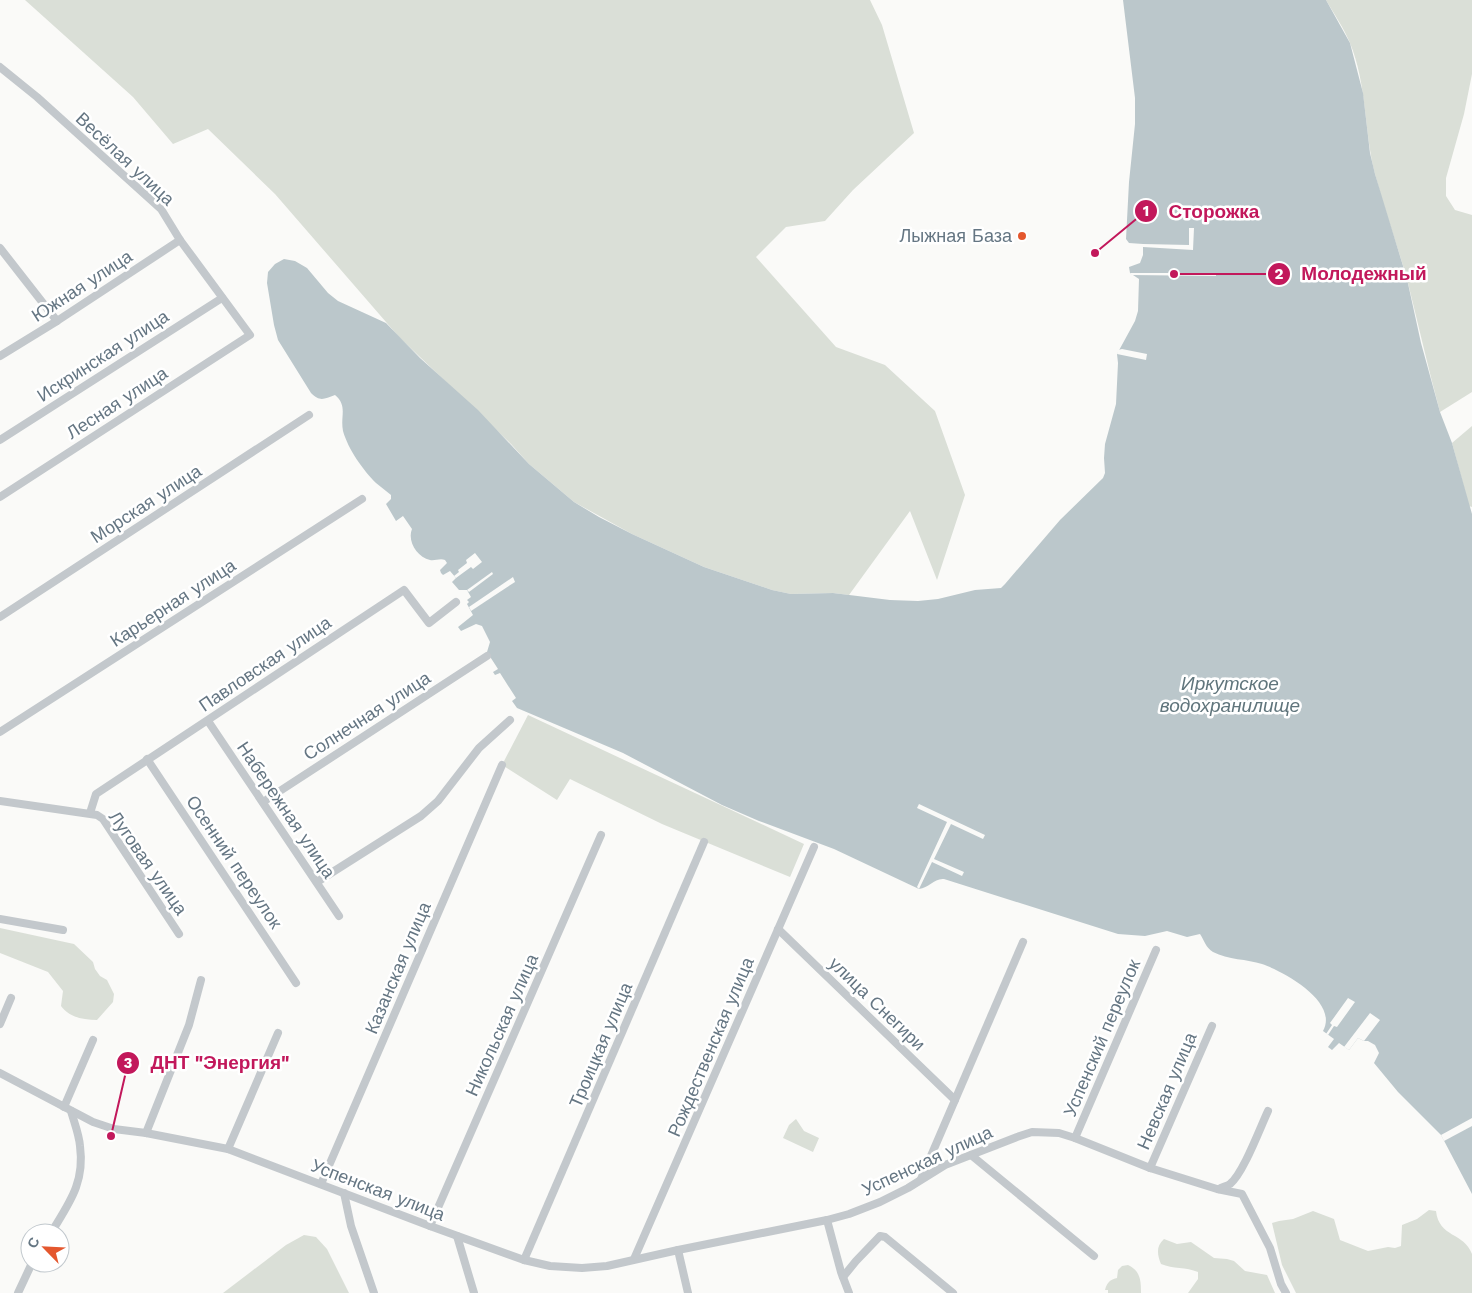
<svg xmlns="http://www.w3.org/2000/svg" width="1472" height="1293" font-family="'Work Sans',sans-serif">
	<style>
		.green { fill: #dadfd7 }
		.water { fill: #bbc7cb }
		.pier { fill: #fafaf8 }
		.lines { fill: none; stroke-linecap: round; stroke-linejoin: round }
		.street { stroke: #c3c8cc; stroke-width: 8 }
		.poi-dot { fill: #e4572e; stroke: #fff; stroke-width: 2 }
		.labels { text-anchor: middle; stroke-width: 5; stroke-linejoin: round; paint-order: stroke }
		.street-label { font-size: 18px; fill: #657683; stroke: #fff }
		.poi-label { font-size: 18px; fill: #657683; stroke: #fff; text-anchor: end }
		.water-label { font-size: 19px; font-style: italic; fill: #60757c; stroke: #fff }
		.leader { fill: none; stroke: #c2185b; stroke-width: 2 }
		.callout-dot { fill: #c2185b; stroke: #fff; stroke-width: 2 }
		.mark-label { font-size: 15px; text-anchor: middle; font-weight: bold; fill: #fff }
		.callout-label { font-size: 19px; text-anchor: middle; font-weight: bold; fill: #c2185b; stroke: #fff; stroke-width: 5; stroke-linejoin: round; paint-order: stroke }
	</style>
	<rect width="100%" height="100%" fill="#fafaf8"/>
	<!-- green -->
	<g class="green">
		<path d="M 25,0 L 870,0 L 882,25 L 914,133 L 853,190 L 825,221 L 786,227 L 756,257 L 836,347 L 885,365 L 935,411 L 965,495 L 937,580 L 910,511 L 849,595 L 833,593 L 791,594 L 772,590 L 704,567 L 632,534 L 574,502 L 529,464 L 511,444 L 399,337 L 275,194 L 208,129 L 173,144 L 133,97 Z"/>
		<path d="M 1326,0 L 1472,0 L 1472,74 L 1464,114 L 1446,178 L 1446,196 L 1455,210 L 1472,215 L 1472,392 L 1440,412 C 1428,368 1418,323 1407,279 C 1397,244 1384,209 1375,174 C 1364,131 1367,84 1350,43 C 1344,28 1334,14 1326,0 Z"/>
		<path d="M 1472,426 L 1472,507 L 1469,506 L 1452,443 Z"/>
		<path d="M 528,715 L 804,844 L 790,877 L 662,824 L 570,779 L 557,800 L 502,765 Z"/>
		<path d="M 0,928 L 74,944 L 93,962 L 95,969 L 100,976 L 107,980 L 114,994 L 113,1002 L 97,1020 C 83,1020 69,1017 61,1006 L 63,991 L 48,972 L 0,953 Z"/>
		<path d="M 796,1119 L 804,1131 L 819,1138 L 813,1152 L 783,1138 L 789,1125 Z"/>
		<path d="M 1429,1210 L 1436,1211 C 1439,1238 1464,1232 1472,1254 C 1472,1262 1472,1283 1472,1293 L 1296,1293 L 1282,1265 L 1272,1223 L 1279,1221 L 1293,1219 L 1313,1211 L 1334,1219 L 1340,1240 L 1368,1251 L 1388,1247 L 1395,1248 L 1401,1246 L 1402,1225 L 1417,1219 Z"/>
		<path d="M 304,1235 L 316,1237 L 327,1249 L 349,1293 L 223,1293 L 286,1245 Z"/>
		<path d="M 1164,1239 L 1177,1244 L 1191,1242 L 1214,1258 L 1227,1259 L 1234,1261 L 1245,1271 L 1267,1275 L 1275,1293 L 1188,1293 L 1198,1279 L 1198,1272 C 1186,1267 1173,1269 1161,1264 C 1157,1254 1156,1246 1164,1239 Z"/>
		<path d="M 1128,1265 C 1140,1271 1141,1279 1141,1293 L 1108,1293 L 1108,1290 L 1105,1290 C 1107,1283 1109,1280 1117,1278 L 1118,1270 L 1122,1266 Z"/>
	</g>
	<!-- water -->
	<path class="water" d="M 1123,0 L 1326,0 L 1350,43 L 1363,93 L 1370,153 L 1375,174 L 1407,279 L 1421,343 L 1440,412 L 1452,443 L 1472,514 L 1472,1194 L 1441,1135 L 1398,1092 L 1374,1063 L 1379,1053 L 1375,1045 L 1368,1041 L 1364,1041 L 1358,1038 L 1349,1050 L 1339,1043 L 1332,1050 L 1328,1047 L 1334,1039 L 1323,1031 C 1339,1002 1285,972 1262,964 C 1247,959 1228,960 1213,952 C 1206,948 1204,940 1200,934 L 1187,937 L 1167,931 L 1145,936 L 1118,934 L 944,879 C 934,878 929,888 919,889 L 834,849 L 759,821 L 722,805 L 623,753 L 517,708 L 512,701 L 516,698 L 500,673 L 495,675 L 493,672 L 498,669 L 487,652 L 490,642 L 482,626 L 476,624 L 461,631 L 458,627 L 473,615 L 467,604 L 469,602 L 467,600 L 471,597 L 467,590 L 459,590 L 452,582 L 456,578 L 450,571 L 443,575 L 441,573 L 440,570 L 447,563 L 445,560 C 440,558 435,561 430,560 C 417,557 407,541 412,529 L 403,516 L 396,521 L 386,504 L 391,499 L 391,495 C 386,491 381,487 376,483 C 363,470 348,449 343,431 C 340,416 348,406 335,395 C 324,399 320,402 311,393 L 278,340 L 274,325 L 267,283 L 268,272 L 275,264 L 284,259 L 295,261 L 307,268 L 328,293 L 338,301 L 386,323 L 420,358 L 478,410 L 529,464 L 574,502 L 599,517 L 632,534 L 704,567 L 772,590 L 791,594 L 833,593 L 890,600 L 918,601 L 938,599 L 975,590 L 1001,588 L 1005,584 L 1060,520 L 1103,478 L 1105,473 L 1104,458 L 1105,444 L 1116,404 L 1118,363 L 1117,354 L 1135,321 L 1138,311 L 1139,279 L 1130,273 L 1129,267 L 1140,263 L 1143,255 L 1143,244 L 1129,243 L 1126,239 L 1129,182 L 1135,124 L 1135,98 Z"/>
	<!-- pier -->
	<g class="pier">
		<path d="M 1189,228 L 1194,228 L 1193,250 L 1143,247 L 1143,244 L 1189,245 Z"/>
		<path d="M 1130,273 L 1216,273 L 1216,276 L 1132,275 Z"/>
		<path d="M 1122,349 L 1147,354 L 1146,360 L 1117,354 L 1118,350 Z"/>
		<path d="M 475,553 L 482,562 L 473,569 L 471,567 L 456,578 L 454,576 L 459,572 L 458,570 L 467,563 L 466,560 Z"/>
		<path d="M 492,572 L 493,574 L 469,592 L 467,590 Z"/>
		<path d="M 513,577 L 515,582 L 471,611 L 469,607 Z"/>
		<path d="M 919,804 L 985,835 L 983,839 L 951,824 L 934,859 L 964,872 L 962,876 L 932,862 L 919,889 L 917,887 L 947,822 L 917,808 Z"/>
		<path d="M 1348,998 L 1355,1002 L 1337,1027 L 1334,1026 L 1328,1035 L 1326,1034 L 1332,1025 L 1330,1023 Z"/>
		<path d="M 1370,1013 L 1380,1020 L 1364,1041 L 1358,1038 L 1349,1050 L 1344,1047 Z"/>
		<path d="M 1472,1118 L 1472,1126 L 1444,1141 L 1441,1135 Z"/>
	</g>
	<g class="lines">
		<!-- street -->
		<g class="street">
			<path d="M 0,67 L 37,97 L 161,209 L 180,240 L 250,335 L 0,497"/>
			<path d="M 0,248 L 57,321"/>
			<path d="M 0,356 L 57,321 L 180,240"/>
			<path d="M 0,440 L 222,298"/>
			<path d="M 0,617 L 309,415"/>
			<path d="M 208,721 L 339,916"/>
			<path d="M 0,732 L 362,499"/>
			<path d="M 147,759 L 296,983"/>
			<path d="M 0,801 L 97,815 L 103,819 L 179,934"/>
			<path d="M 263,802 L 487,656"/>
			<path d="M 90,813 L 96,794 L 404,590 L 429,623 L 456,602"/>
			<path d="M 317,882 L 421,816 L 438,801 L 479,748 L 510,720"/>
			<path d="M 0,919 L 63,930"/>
			<path d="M 778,929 L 955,1100 L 921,1179"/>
			<path d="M 0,1024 L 11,998"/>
			<path d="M 0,1073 L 93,1122 L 114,1129 L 146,1133 L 228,1149 L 430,1226 L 524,1260 L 550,1266 L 582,1268 L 607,1266 L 678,1250 L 827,1220 L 849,1214 L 880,1202 L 908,1188 L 945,1165 L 1017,1137 L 1032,1132 L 1059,1133 L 1075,1138 L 1150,1168 L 1217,1189 L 1242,1194 L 1270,1248 L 1281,1284 L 1286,1293"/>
			<path d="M 955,1100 L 1023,942"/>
			<path d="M 64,1107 L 93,1040"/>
			<path d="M 146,1133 L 189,1025 L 201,980"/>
			<path d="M 1075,1138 L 1156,950"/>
			<path d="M 228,1149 L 278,1033"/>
			<path d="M 971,1155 L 1094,1256"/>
			<path d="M 1150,1168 L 1212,1026"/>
			<path d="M 321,1184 L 502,765"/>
			<path d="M 1219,1189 C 1222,1187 1227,1186 1230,1184 C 1243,1174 1260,1128 1268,1111"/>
			<path d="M 344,1193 L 351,1226 L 374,1293"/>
			<path d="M 827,1220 L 841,1272 L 849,1293"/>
			<path d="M 430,1226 L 601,835"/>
			<path d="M 51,1233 C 69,1203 85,1183 80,1146 C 79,1134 74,1122 71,1111"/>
			<path d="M 457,1236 L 474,1293"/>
			<path d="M 678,1250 L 688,1293"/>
			<path d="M 634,1259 L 814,847"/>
			<path d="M 524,1260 L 704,842"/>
			<path d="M 843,1277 L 856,1261 L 880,1236 L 885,1237 L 953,1293"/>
			<path d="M 18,1293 L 32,1263"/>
		</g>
	</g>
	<!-- markers -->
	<circle class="poi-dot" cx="1022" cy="236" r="5"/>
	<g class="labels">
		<!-- street labels -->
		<g class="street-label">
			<text transform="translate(125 159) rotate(43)" y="6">Весёлая улица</text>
			<text transform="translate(82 286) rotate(-33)" y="6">Южная улица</text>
			<text transform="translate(103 356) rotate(-33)" y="6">Искринская улица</text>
			<text transform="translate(117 403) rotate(-33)" y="6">Лесная улица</text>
			<text transform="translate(146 504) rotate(-33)" y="6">Морская улица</text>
			<text transform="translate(173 603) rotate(-33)" y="6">Карьерная улица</text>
			<text transform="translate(265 664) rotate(-34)" y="6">Павловская улица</text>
			<text transform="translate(367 716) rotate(-33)" y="6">Солнечная улица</text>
			<text transform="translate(286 810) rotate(56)" y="6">Набережная улица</text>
			<text transform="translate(234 862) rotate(56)" y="6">Осенний переулок</text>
			<text transform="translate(148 863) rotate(55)" y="6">Луговая улица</text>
			<text transform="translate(398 968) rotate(-67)" y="6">Казанская улица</text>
			<text transform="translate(877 1004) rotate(44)" y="6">улица Снегири</text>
			<text transform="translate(502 1025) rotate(-66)" y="6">Никольская улица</text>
			<text transform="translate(1102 1038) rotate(-67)" y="6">Успенский переулок</text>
			<text transform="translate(601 1045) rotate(-67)" y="6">Троицкая улица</text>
			<text transform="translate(711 1047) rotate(-67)" y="6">Рождественская улица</text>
			<text transform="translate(1167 1091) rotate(-67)" y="6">Невская улица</text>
			<text transform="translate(927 1161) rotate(-25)" y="6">Успенская улица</text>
			<text transform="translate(378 1190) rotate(21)" y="6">Успенская улица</text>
		</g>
		<!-- poi labels -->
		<g class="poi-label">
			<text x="1012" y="242">Лыжная База</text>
		</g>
		<!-- water labels -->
		<g class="water-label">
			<text x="1230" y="690">Иркутское<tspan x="1230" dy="22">водохранилище</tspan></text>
		</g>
	</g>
	<!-- callouts -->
	<path class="leader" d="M1095 253L1146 211M1174 274L1279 274M111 1136L128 1063"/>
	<g class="callout-dot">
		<circle cx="1095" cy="253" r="5"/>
		<circle cx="1174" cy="274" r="5"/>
		<circle cx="111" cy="1136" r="5"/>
		<circle cx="1146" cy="211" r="12"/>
		<circle cx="1279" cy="274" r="12"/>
		<circle cx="128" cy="1063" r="12"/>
	</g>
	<g class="mark-label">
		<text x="1146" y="216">1</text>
		<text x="1279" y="279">2</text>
		<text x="128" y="1068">3</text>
	</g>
	<g class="callout-label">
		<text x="1214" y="218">Сторожка</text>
		<text x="1364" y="280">Молодежный</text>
		<text x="220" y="1069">ДНТ "Энергия"</text>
	</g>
	<!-- north arrow -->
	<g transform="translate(45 1248) rotate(294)"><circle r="24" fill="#ffffff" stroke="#c1c8cd"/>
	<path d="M0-4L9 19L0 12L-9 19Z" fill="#e4572e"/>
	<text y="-8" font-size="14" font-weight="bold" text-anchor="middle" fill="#657683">С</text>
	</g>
</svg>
